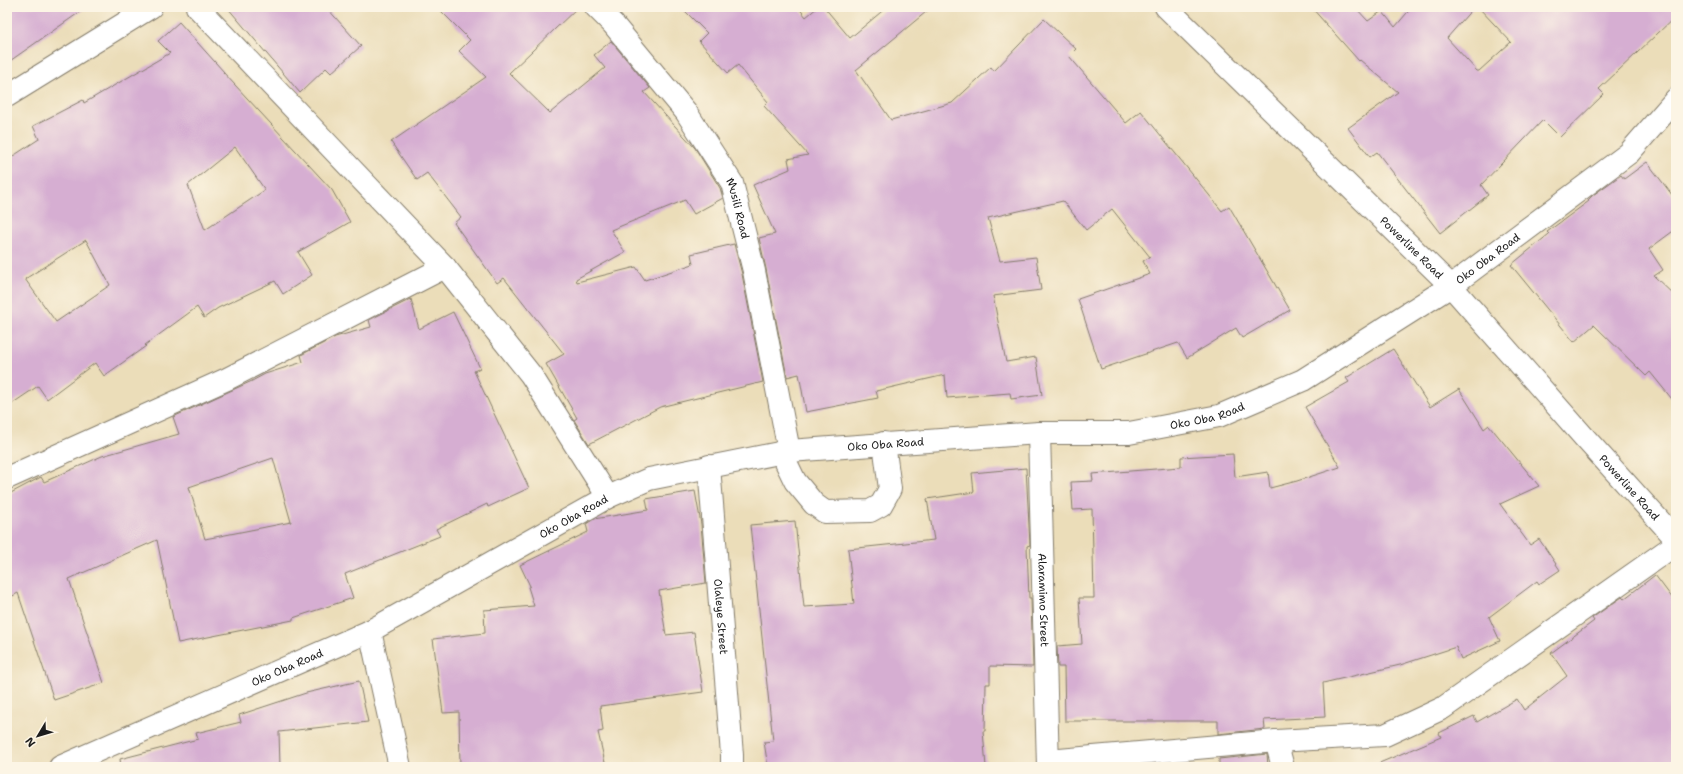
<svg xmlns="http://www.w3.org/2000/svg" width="1683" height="774" font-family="'Shantell Sans',sans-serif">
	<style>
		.building { fill: #d6aed2; fill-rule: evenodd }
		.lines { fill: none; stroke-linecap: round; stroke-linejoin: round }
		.minor-casing { stroke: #847c6a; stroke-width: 24 }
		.minor { stroke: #fff; stroke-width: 22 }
		.labels { text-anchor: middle; stroke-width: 4; stroke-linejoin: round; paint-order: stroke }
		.street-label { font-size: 11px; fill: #1c1c1c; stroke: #fcf5e5 }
	</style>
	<rect width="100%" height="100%" fill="#fcf5e5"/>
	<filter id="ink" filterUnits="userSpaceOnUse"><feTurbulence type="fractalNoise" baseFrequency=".025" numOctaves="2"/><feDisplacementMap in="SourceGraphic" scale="8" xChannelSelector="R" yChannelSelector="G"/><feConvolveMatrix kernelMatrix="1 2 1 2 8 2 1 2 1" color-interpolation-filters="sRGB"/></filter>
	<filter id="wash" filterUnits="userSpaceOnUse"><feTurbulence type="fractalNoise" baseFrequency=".012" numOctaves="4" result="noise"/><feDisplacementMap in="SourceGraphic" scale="16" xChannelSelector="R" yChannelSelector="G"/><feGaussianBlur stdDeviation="0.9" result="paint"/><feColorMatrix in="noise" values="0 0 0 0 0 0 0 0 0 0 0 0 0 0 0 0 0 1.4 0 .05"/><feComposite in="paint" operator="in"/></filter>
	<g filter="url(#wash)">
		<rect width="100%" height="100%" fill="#ebddb9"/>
		<g id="blocks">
			<!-- building -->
			<g class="building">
				<path d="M 7,7 L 87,7 L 7,63 Z"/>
				<path d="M 227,7 L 326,7 L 361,46 L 331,73 L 326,68 L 300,93 Z"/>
				<path d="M 437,7 L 578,7 L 509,73 L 550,113 L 605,68 L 594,55 L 611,41 L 650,88 L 644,92 L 695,148 L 720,188 L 723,198 L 694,214 L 685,200 L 611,230 L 625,252 L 576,279 L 577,282 L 636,267 L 645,280 L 693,264 L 691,254 L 734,244 L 742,274 L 763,382 L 660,407 L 589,444 L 574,420 L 577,418 L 546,364 L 564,354 L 504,278 L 497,283 L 454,223 L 461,217 L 427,173 L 417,180 L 391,142 L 486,77 L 459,51 L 470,40 Z"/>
				<path d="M 681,7 L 798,7 L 806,17 L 818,7 L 824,7 L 850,38 L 887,7 L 932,7 L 856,70 L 891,120 L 952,103 L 991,67 L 994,71 L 1044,19 L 1076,49 L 1069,56 L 1126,123 L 1141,111 L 1222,211 L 1229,206 L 1290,310 L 1242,338 L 1236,328 L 1187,358 L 1178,343 L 1101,369 L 1078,299 L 1150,274 L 1143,261 L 1150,257 L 1112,209 L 1086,230 L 1063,201 L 988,218 L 1000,261 L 1036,257 L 1041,290 L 993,296 L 1006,362 L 1036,357 L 1042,395 L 1011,399 L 1010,393 L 947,398 L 945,375 L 876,391 L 878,398 L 806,412 L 799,374 L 787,377 L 766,269 L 759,238 L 775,234 L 753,185 L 790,169 L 788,159 L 808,155 L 764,106 L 768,102 L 738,65 L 728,73 L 699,41 L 707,33 Z"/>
				<path d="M 1311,7 L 1355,7 L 1368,21 L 1382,11 L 1395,27 L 1412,7 L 1474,7 L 1447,38 L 1477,71 L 1479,71 L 1511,42 L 1478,7 L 1676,7 L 1676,16 L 1599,89 L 1604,94 L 1560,137 L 1543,120 L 1481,185 L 1488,195 L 1440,233 L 1377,152 L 1370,157 L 1348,128 L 1398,92 L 1360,60 L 1359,61 Z"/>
				<path d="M 179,22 L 224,72 L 223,72 L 332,190 L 350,222 L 298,252 L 312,275 L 283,294 L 275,281 L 218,308 L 204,318 L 197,307 L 145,345 L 146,346 L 104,376 L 95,363 L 47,399 L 38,386 L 7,407 L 7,160 L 39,139 L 33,126 L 83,100 L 84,103 L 170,53 L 158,41 ZM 235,147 L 265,190 L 205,230 L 188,185 ZM 86,240 L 110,285 L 56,322 L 25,279 Z"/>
				<path d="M 1647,162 L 1676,200 L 1676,229 L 1649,249 L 1663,270 L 1654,276 L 1676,297 L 1676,404 L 1650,372 L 1646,376 L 1594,325 L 1574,342 L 1511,265 L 1549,234 L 1547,232 L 1589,201 L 1588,200 L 1593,195 L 1621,175 L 1624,179 Z"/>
				<path d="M 411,299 L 419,329 L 453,312 L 480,368 L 474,371 L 529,488 L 488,507 L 487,504 L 436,529 L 440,536 L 345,574 L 353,598 L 293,618 L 293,620 L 178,643 L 157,540 L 69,579 L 104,683 L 54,700 L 18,593 L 7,599 L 7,495 L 41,477 L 44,482 L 102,456 L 179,434 L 173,417 L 252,381 L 265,374 L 303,362 L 301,355 L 335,337 L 371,327 L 369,320 ZM 273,458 L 291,522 L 205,539 L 189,487 Z"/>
				<path d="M 1393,349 L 1430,407 L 1459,389 L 1484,429 L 1489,425 L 1539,486 L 1500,504 L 1530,545 L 1539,539 L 1560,570 L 1539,584 L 1537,581 L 1489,617 L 1500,641 L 1461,659 L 1456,647 L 1400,665 L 1323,683 L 1325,717 L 1264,720 L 1265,729 L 1218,734 L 1218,721 L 1065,721 L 1064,667 L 1058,667 L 1057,646 L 1082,644 L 1079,598 L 1094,598 L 1092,509 L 1073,510 L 1071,482 L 1093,481 L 1092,474 L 1181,467 L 1181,457 L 1233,454 L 1235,477 L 1268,472 L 1270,488 L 1297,481 L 1340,467 L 1305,407 L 1349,382 L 1346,378 Z"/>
				<path d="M 1026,468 L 1030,545 L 1027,546 L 1029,598 L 1031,598 L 1033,667 L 990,666 L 990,684 L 986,684 L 985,731 L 983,731 L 986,767 L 768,767 L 764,742 L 773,741 L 750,525 L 795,521 L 804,607 L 854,604 L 848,549 L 934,540 L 927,499 L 974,492 L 972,473 Z"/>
				<path d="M 695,491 L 701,524 L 706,583 L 659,591 L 666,635 L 694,632 L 703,692 L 600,706 L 603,731 L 598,732 L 606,767 L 460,767 L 459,712 L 443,713 L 433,639 L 485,633 L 484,610 L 534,606 L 528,587 L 530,586 L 520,565 L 588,532 L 586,524 L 594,519 L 648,510 L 646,499 Z"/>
				<path d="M 1655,575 L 1676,603 L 1676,767 L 1370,767 L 1441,737 L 1439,733 L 1474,716 L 1477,722 L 1517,699 L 1524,710 L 1567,676 L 1551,653 L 1594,621 L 1592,618 L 1622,597 L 1624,599 Z"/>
				<path d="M 359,681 L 368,722 L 279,732 L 280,767 L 121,767 L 120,759 L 198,739 L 196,733 L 241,722 L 239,715 L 306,693 Z"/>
				<path d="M 1267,754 L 1268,767 L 1219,767 L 1219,759 Z"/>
			</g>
		</g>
	</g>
	<g filter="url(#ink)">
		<use href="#blocks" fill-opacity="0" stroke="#847c6a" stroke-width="1"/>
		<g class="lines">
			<!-- minor casing -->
			<g class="minor-casing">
				<g id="minor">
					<path d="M 197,7 L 445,267 L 531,375 L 608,497"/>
					<path id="s1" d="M 596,7 L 613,24 L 686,112 L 732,183 L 754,271 L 789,451"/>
					<path id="s2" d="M 1166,7 L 1451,286 L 1584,437 L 1676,539"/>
					<path d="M 7,96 L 151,7"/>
					<path id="s3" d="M 1039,433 L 1048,767"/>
					<path d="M 781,452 L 795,481 L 814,504 L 825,512 L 870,511 L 881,505 L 890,489 L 884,443"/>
					<path id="s4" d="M 709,466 L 732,755 L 732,767"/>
					<path d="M 7,478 L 227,379 L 445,267"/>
					<path d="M 370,631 L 400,767"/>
					<path d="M 1276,741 L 1283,767"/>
					<path d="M 1048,761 L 1276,741 L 1385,735 L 1443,708 L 1676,544"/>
					<path id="s5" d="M 60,767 L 370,631 L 608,497 L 649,479 L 789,451 L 1039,433 L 1129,433 L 1219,416 L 1303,380 L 1451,286 L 1629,153 L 1676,99"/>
				</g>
			</g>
			<!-- minor -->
			<use href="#minor" class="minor"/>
		</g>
	</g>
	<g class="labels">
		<!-- street labels -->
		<g class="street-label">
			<text dy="4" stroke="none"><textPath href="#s1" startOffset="249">Musili Road</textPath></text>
			<text dy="4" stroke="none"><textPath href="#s2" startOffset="344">Powerline Road</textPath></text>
			<text dy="4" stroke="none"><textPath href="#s5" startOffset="1544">Oko Oba Road</textPath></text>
			<text dy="4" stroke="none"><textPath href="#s5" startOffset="1220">Oko Oba Road</textPath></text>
			<text dy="4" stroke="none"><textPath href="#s5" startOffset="896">Oko Oba Road</textPath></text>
			<text dy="4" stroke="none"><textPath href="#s2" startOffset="668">Powerline Road</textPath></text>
			<text dy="4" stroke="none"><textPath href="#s5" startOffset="572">Oko Oba Road</textPath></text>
			<text dy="4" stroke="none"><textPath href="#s3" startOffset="167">Alaramimo Street</textPath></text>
			<text dy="4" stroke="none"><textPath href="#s4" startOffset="151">Olaleye Street</textPath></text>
			<text dy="4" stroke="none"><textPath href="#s5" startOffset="248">Oko Oba Road</textPath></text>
		</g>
	</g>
	<!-- margin -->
	<rect width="1683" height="774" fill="none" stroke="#fcf5e5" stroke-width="24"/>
	<!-- north arrow -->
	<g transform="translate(38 736) rotate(232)" stroke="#fcf5e5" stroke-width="3" paint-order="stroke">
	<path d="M0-3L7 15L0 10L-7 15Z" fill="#1c1c1c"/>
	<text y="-6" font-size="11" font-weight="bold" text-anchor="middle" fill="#1c1c1c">N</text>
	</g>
</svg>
